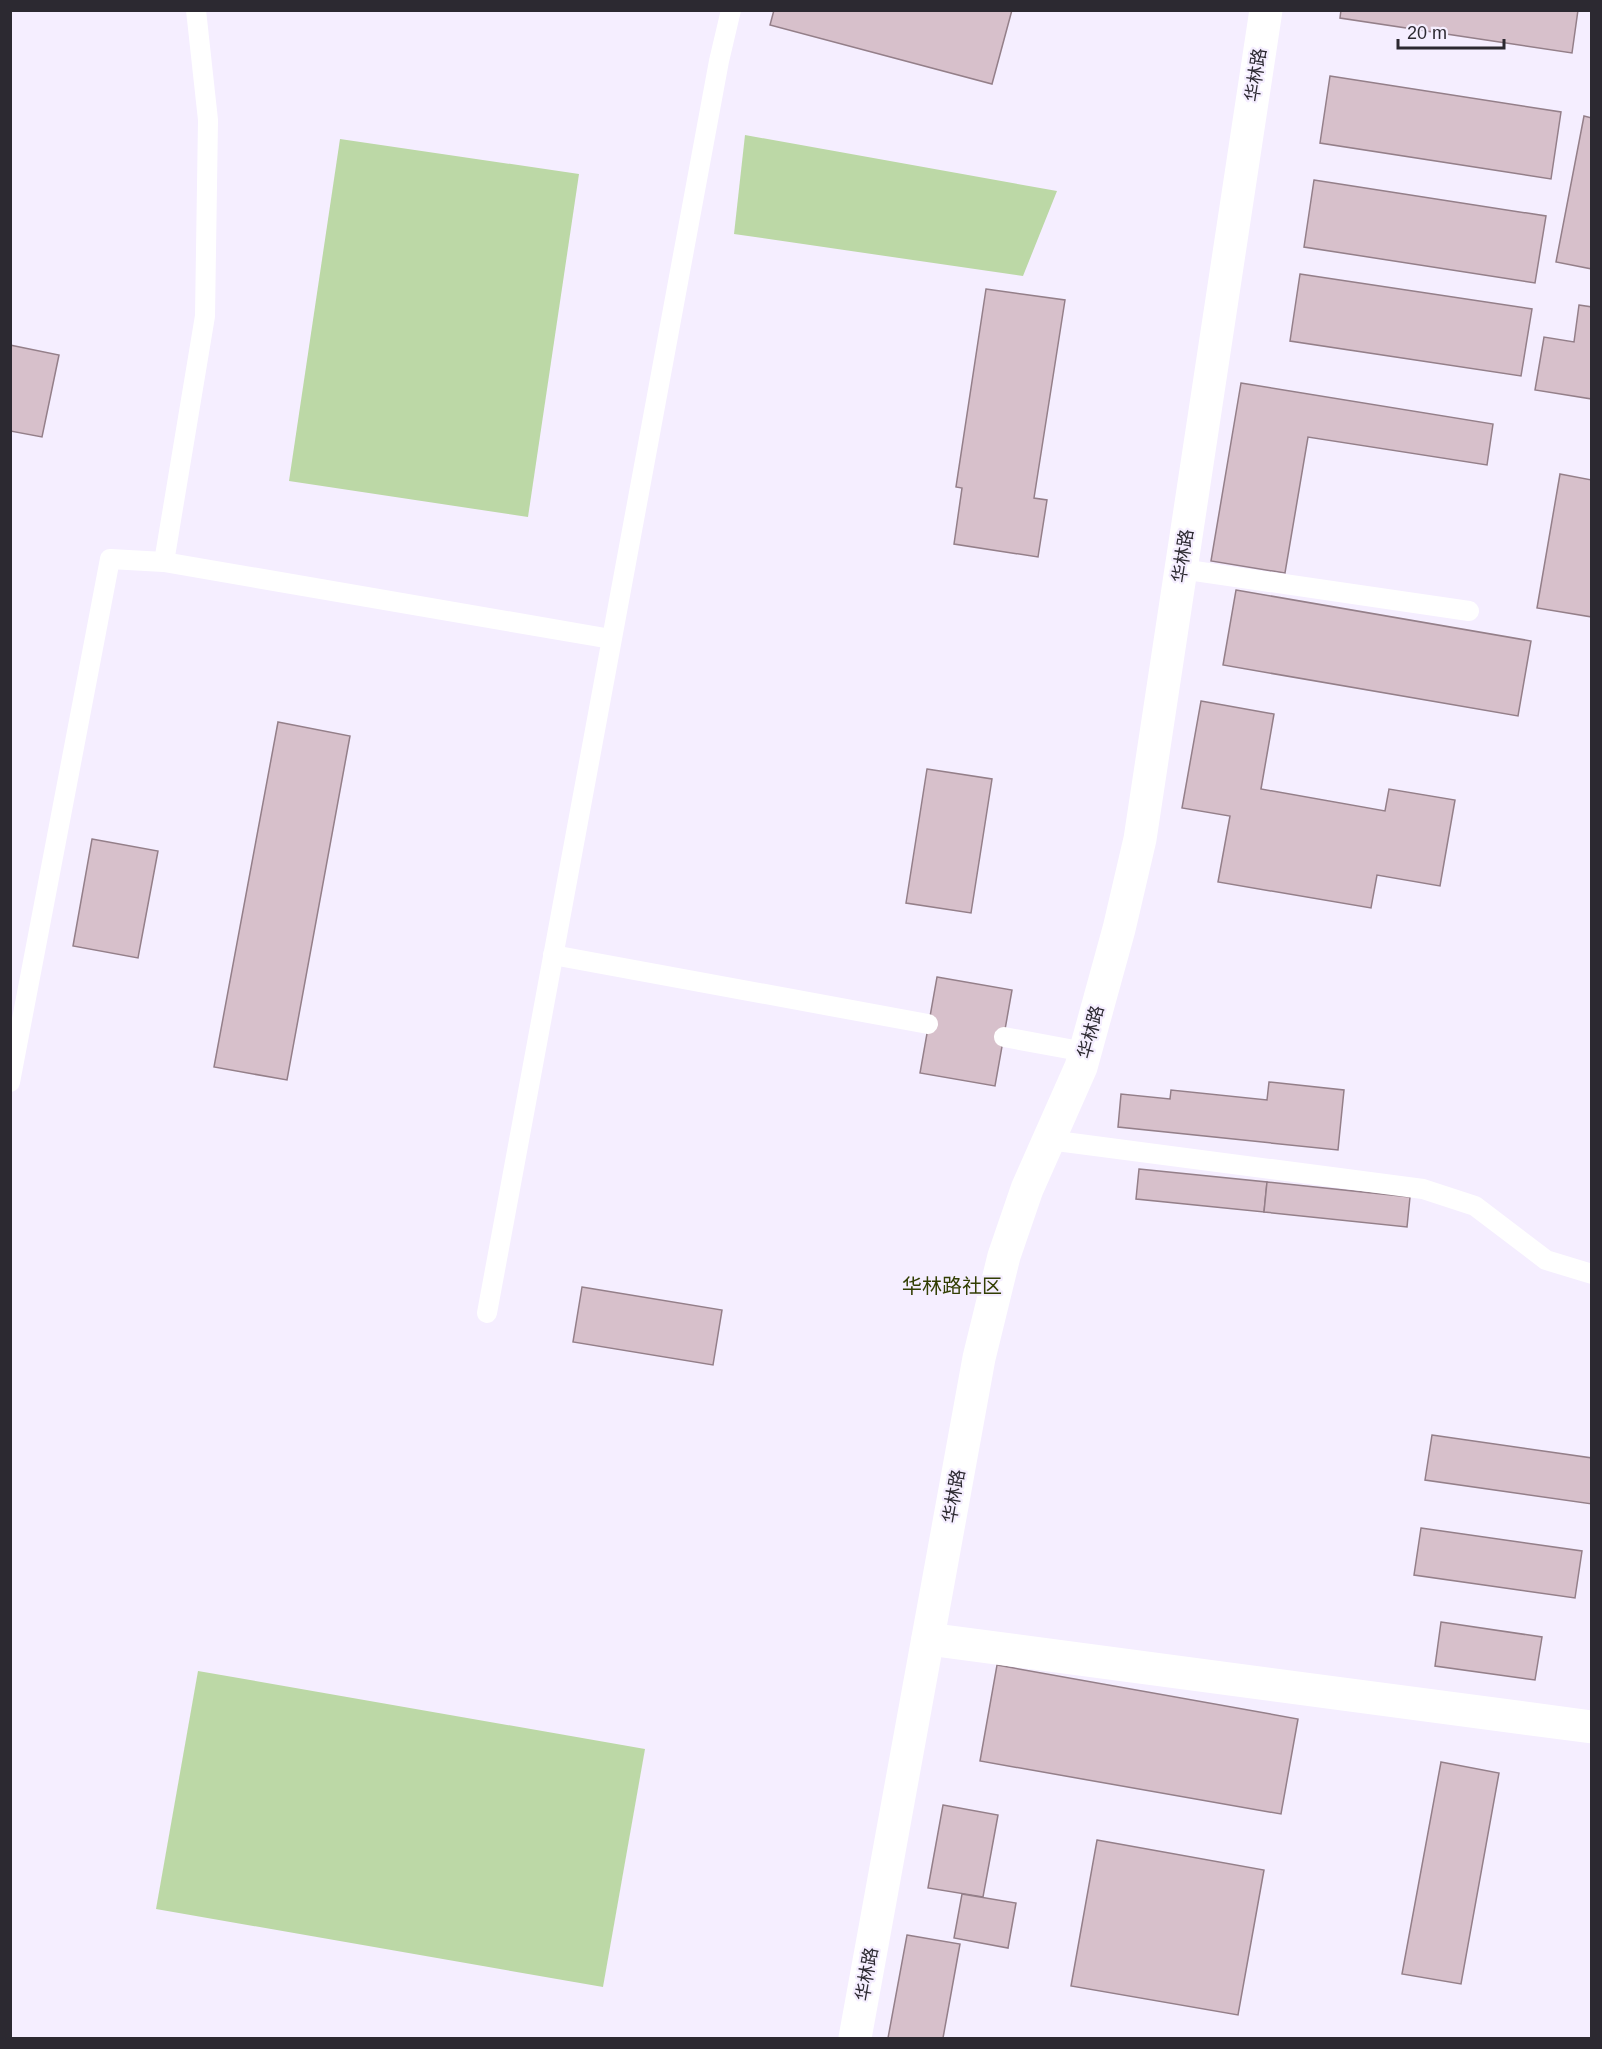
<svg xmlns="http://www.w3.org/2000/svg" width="1602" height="2049" font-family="Arial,'Noto Sans SC',sans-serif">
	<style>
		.green { fill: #bcd8a6 }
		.building { fill: #d7c0cb; stroke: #947f89; stroke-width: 1.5 }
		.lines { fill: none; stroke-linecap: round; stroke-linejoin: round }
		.lane { stroke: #fff; stroke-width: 20 }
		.street { stroke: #fff; stroke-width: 33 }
		.secondary { stroke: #fff; stroke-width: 33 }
		.labels { text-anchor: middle; stroke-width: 4.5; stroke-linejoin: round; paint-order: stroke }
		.street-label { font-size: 18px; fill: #2c2931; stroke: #f5eeff }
		.neighbourhood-label { font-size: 20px; fill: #323e03; stroke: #f5eeff }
	</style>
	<rect width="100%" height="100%" fill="#f5eeff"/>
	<!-- green -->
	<g class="green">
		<path d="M 745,135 L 1057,191 L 1023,276 L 734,234 Z"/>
		<path d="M 340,139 L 579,174 L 528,517 L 289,481 Z"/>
		<path d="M 198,1671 L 645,1749 L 603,1987 L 156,1909 Z"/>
	</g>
	<!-- building -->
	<g class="building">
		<path d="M 774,10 L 1012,10 L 992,84 L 770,25 Z"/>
		<path d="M 1341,10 L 1578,10 L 1572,53 L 1340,18 Z"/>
		<path d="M 1330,76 L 1561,112 L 1551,179 L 1320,143 Z"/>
		<path d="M 1584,116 L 1592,118 L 1592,269 L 1556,262 Z"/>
		<path d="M 1314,180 L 1546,216 L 1535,283 L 1304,247 Z"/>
		<path d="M 1300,274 L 1532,309 L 1521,376 L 1290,341 Z"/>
		<path d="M 986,289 L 1065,300 L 1034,498 L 1047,500 L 1038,557 L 954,544 L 962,488 L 956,487 Z"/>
		<path d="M 1579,305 L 1592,307 L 1592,399 L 1535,390 L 1544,337 L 1574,342 Z"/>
		<path d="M 10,345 L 59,355 L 42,437 L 10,431 Z"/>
		<path d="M 1241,383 L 1493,424 L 1487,465 L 1308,437 L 1285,573 L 1211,561 Z"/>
		<path d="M 1560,474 L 1592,480 L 1592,617 L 1537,608 Z"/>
		<path d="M 1236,590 L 1531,641 L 1518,716 L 1223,665 Z"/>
		<path d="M 1201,701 L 1274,714 L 1261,789 L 1385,811 L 1389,789 L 1455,800 L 1440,886 L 1377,875 L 1371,908 L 1218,882 L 1230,816 L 1182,808 Z"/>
		<path d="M 278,722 L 350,736 L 287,1080 L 214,1067 Z"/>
		<path d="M 927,769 L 992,779 L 971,913 L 906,903 Z"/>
		<path d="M 92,839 L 158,851 L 138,958 L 73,946 Z"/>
		<path d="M 937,977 L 1012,990 L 995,1086 L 920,1073 Z"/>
		<path d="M 1269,1082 L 1344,1090 L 1338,1150 L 1118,1127 L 1121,1094 L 1170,1099 L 1171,1090 L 1267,1100 Z"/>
		<path d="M 1139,1169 L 1267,1182 L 1264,1212 L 1136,1199 Z"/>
		<path d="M 1267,1182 L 1410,1197 L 1407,1227 L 1264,1212 Z"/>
		<path d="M 582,1287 L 722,1310 L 713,1365 L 573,1342 Z"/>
		<path d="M 1432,1435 L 1592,1458 L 1592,1504 L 1425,1480 Z"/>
		<path d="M 1421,1528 L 1582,1551 L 1575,1598 L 1414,1575 Z"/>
		<path d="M 1441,1622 L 1542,1637 L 1535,1680 L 1435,1666 Z"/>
		<path d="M 997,1665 L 1298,1719 L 1281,1814 L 980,1761 Z"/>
		<path d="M 1441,1762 L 1499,1773 L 1461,1984 L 1402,1974 Z"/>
		<path d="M 943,1805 L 998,1815 L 983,1897 L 928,1888 Z"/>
		<path d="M 1097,1840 L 1264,1870 L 1238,2015 L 1071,1986 Z"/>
		<path d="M 962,1894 L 1016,1903 L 1008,1948 L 954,1938 Z"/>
		<path d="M 907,1935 L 960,1944 L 943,2038 L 888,2038 Z"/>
	</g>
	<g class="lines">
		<!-- lane -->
		<g class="lane">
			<path d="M 164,562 L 205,316 L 208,120 L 196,10"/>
			<path d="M 1181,569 L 1469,611"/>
			<path d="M 553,955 L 928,1024"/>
			<path d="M 1004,1037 L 1085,1052"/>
			<path d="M 10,1082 L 110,559 L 164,562 L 611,639"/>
			<path d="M 1049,1140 L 1423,1189 L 1475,1206 L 1546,1260 L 1592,1274"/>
			<path d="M 487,1313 L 719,61 L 731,10"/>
		</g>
		<!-- street -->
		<path class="street" d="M 928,1639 L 1592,1727"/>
		<!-- secondary -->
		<path class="secondary" d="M 855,2038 L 979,1358 L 1004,1256 L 1027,1189 L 1081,1067 L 1119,929 L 1140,839 L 1266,10"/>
	</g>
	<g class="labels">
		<!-- street labels -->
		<g class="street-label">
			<text transform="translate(1256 75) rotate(-81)" y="6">华林路</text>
			<text transform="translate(1183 556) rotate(-81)" y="6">华林路</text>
			<text transform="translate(1091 1032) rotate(-75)" y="6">华林路</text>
			<text transform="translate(954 1496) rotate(-80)" y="6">华林路</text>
			<text transform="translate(867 1974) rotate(-80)" y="6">华林路</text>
		</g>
		<!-- neighbourhood labels -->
		<g class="neighbourhood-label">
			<text x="952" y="1293">华林路社区</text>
		</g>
	</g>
	<!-- border -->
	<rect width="1602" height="2049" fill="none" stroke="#2c2931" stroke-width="24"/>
	<!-- scale -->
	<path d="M1398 39v9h106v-9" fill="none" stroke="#2c2931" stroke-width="3"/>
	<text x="1407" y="39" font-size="18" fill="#2c2931" stroke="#f5eeff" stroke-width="4.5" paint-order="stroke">20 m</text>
</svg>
